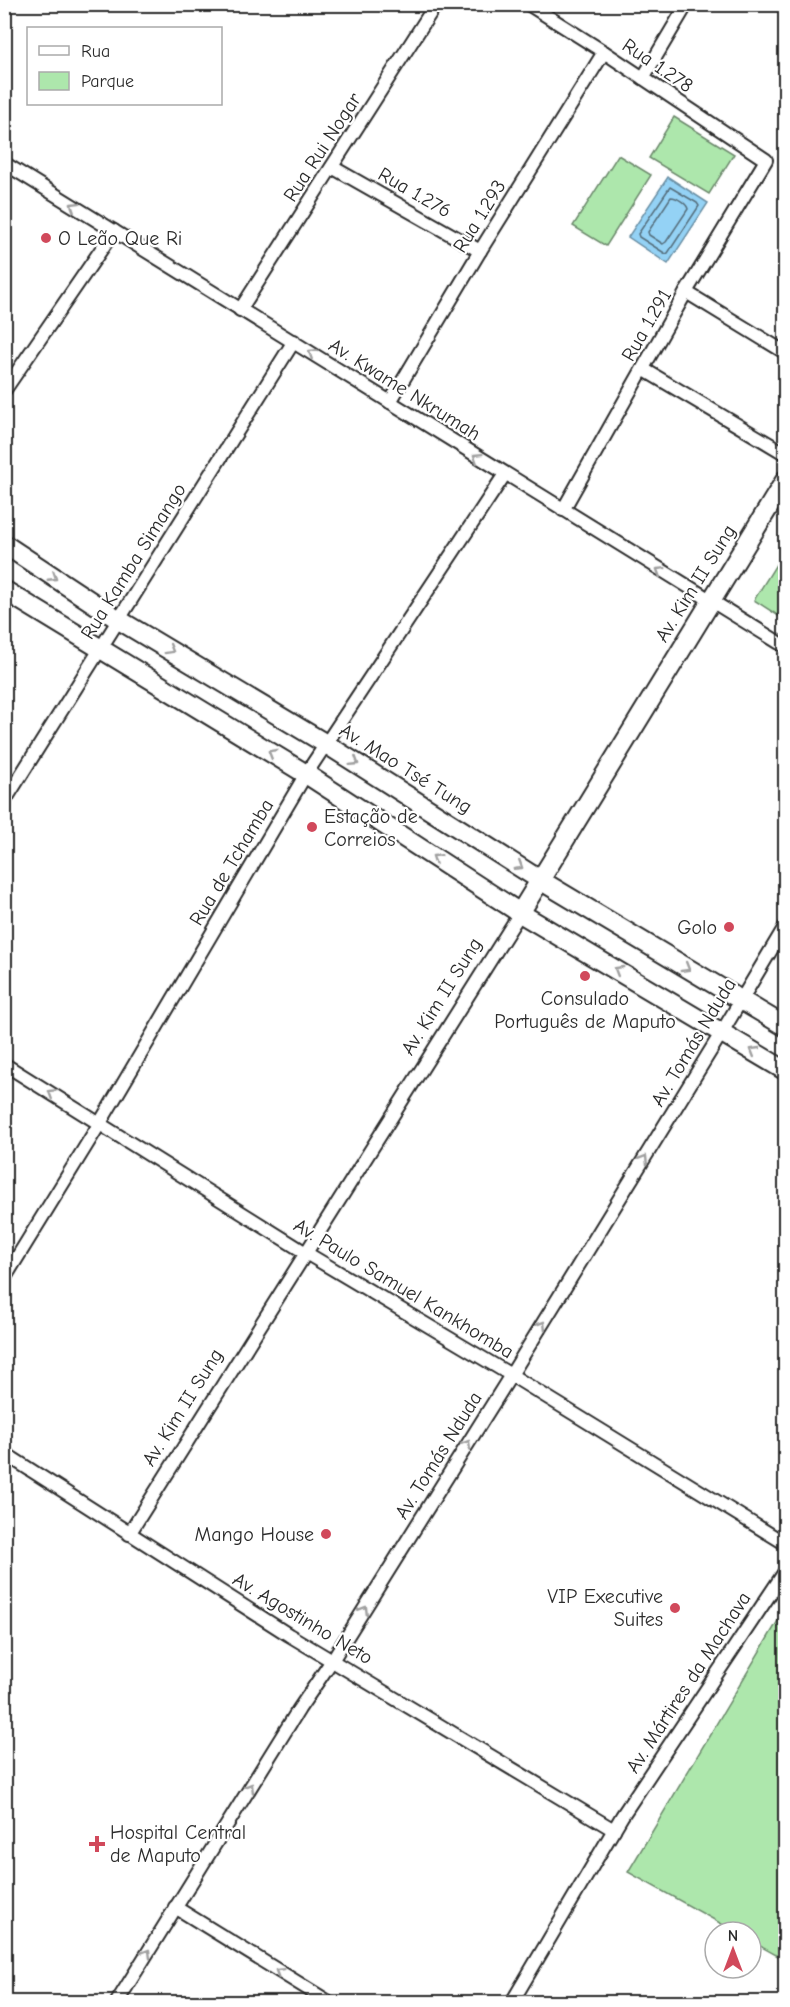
<svg xmlns="http://www.w3.org/2000/svg" width="790" height="2007" font-family="'Comic Neue',sans-serif">
	<style>
		.green { fill: #ade7ac; stroke: #6c896c; stroke-width: 1.5 }
		.water { fill: #94d2f5; stroke: #6a8fa4; stroke-width: 1.5 }
		.lines { fill: none; stroke-linecap: round; stroke-linejoin: round }
		.shore { stroke: #556e7c; stroke-width: 1.5 }
		.street-casing { stroke: #2b2b2b; stroke-width: 16 }
		.secondary-casing { stroke: #2b2b2b; stroke-width: 22 }
		.street { stroke: #fff; stroke-width: 12 }
		.secondary { stroke: #fff; stroke-width: 18 }
		.oneway { stroke: #a0a0a0 }
		.poi-dot { fill: #d1495b; stroke: #fff; stroke-width: 2 }
		.labels { text-anchor: middle; stroke-width: 4.5; stroke-linejoin: round; paint-order: stroke }
		.street-label { font-size: 20px; fill: #2b2b2b; stroke: #fff }
		.poi-label { font-size: 20px; fill: #2b2b2b; stroke: #fff; text-anchor: start }
	</style>
	<rect width="100%" height="100%" fill="#fff"/>
	<filter id="ink" filterUnits="userSpaceOnUse"><feTurbulence type="fractalNoise" baseFrequency=".0167" numOctaves="2"/><feDisplacementMap in="SourceGraphic" scale="12" xChannelSelector="R" yChannelSelector="G"/><feConvolveMatrix kernelMatrix="1 2 1 2 8 2 1 2 1" color-interpolation-filters="sRGB"/></filter>
	<g filter="url(#ink)">
		<!-- green -->
		<g class="green">
			<path d="M 674,117 L 734,154 L 709,194 L 649,158 Z"/>
			<path d="M 618,155 L 651,175 L 606,246 L 573,226 Z"/>
			<path d="M 785,550 L 785,620 L 754,600 Z"/>
			<path d="M 785,1609 L 785,1960 L 751,1941 L 751,1932 L 736,1932 L 628,1872 Z"/>
		</g>
		<!-- water -->
		<path class="water" d="M 668,177 L 708,203 L 668,264 L 628,237 Z"/>
		<g class="lines">
			<!-- shore -->
			<g class="shore">
				<path d="M 670,187 L 697,203 L 699,206 L 668,253 L 666,254 L 639,237 L 638,234 Z"/>
				<path d="M 671,197 C 677,197 687,204 688,209 L 666,242 L 663,244 L 649,235 L 648,232 Z"/>
			</g>
			<!-- street casing -->
			<g class="street-casing">
				<g id="street">
					<path d="M 528,4 L 604,52 L 766,160 L 686,292 L 563,510"/>
					<path d="M 643,78 L 687,4"/>
					<path d="M 4,163 L 786,647"/>
					<path d="M 332,167 L 480,251"/>
					<path d="M 686,292 L 786,353"/>
					<path d="M 240,310 L 436,4"/>
					<path d="M 643,369 L 786,454"/>
					<path d="M 4,391 L 114,231"/>
					<path d="M 390,402 L 480,251 L 604,52"/>
					<path d="M 4,802 L 294,341"/>
					<path d="M 4,1064 L 306,1253 L 511,1375 L 786,1544"/>
					<path d="M 4,1279 L 100,1123 L 306,774 L 505,474"/>
					<path d="M 4,1453 L 289,1635 L 614,1830"/>
					<path d="M 129,1534 L 520,913"/>
					<path d="M 175,1907 L 329,2002"/>
					<path d="M 117,2002 L 299,1709 L 333,1659 L 511,1375 L 722,1032 L 786,925"/>
					<path d="M 512,2002 L 622,1816 L 786,1570"/>
				</g>
			</g>
			<!-- secondary casing -->
			<g class="secondary-casing">
				<g id="secondary">
					<path d="M 4,544 L 119,620 L 326,744 L 540,880 L 786,1027"/>
					<path d="M 4,590 L 306,774 L 520,913 L 786,1071"/>
					<path d="M 520,913 L 786,479"/>
				</g>
			</g>
			<!-- street -->
			<use href="#street" class="street"/>
			<!-- secondary -->
			<use href="#secondary" class="secondary"/>
		</g>
		<!-- one-way arrows -->
		<defs><path id="oneway-chevron" d="M-2-3.5L2.5 0L-2 3.5" fill="none" stroke-width="1.6" stroke-linecap="round" stroke-linejoin="round" transform="scale(1.5)"/></defs>
		<g class="oneway">
			<use href="#oneway-chevron" transform="translate(74 206) rotate(-148)"/>
			<use href="#oneway-chevron" transform="translate(312 353) rotate(-148)"/>
			<use href="#oneway-chevron" transform="translate(477 457) rotate(-148)"/>
			<use href="#oneway-chevron" transform="translate(660 571) rotate(-148)"/>
			<use href="#oneway-chevron" transform="translate(53 577) rotate(33)"/>
			<use href="#oneway-chevron" transform="translate(170 650) rotate(31)"/>
			<use href="#oneway-chevron" transform="translate(272 753) rotate(-149)"/>
			<use href="#oneway-chevron" transform="translate(355 762) rotate(32)"/>
			<use href="#oneway-chevron" transform="translate(436 858) rotate(-147)"/>
			<use href="#oneway-chevron" transform="translate(519 866) rotate(32)"/>
			<use href="#oneway-chevron" transform="translate(686 968) rotate(31)"/>
			<use href="#oneway-chevron" transform="translate(618 970) rotate(-149)"/>
			<use href="#oneway-chevron" transform="translate(754 1051) rotate(-149)"/>
			<use href="#oneway-chevron" transform="translate(52 1093) rotate(-148)"/>
			<use href="#oneway-chevron" transform="translate(644 1159) rotate(-58)"/>
			<use href="#oneway-chevron" transform="translate(542 1325) rotate(-58)"/>
			<use href="#oneway-chevron" transform="translate(467 1444) rotate(-58)"/>
			<use href="#oneway-chevron" transform="translate(364 1610) rotate(-58)"/>
			<use href="#oneway-chevron" transform="translate(250 1787) rotate(-58)"/>
			<use href="#oneway-chevron" transform="translate(147 1953) rotate(-59)"/>
			<use href="#oneway-chevron" transform="translate(279 1972) rotate(-148)"/>
		</g>
	</g>
	<!-- markers -->
	<g class="poi-dot">
		<circle cx="46" cy="238" r="6"/>
		<circle cx="312" cy="827" r="6"/>
		<circle cx="729" cy="927" r="6"/>
		<circle cx="585" cy="976" r="6"/>
		<circle cx="326" cy="1534" r="6"/>
		<circle cx="675" cy="1608" r="6"/>
		<path d="M94 1835h6v6h6v6h-6v6h-6v-6h-6v-6h6z"/>
	</g>
	<g class="labels">
		<!-- street labels -->
		<g class="street-label">
			<text transform="translate(658 65) rotate(34)" y="7">Rua 1.278</text>
			<text transform="translate(322 147) rotate(-57)" y="7">Rua Rui Nogar</text>
			<text transform="translate(415 192) rotate(30)" y="7">Rua 1.276</text>
			<text transform="translate(479 216) rotate(-58)" y="7">Rua 1.293</text>
			<text transform="translate(646 325) rotate(-60)" y="7">Rua 1.291</text>
			<text transform="translate(405 389) rotate(32)" y="7">Av. Kwame Nkrumah</text>
			<text transform="translate(133 561) rotate(-58)" y="7">Rua Kamba Simango</text>
			<text transform="translate(695 583) rotate(-58)" y="7">Av. Kim II Sung</text>
			<text transform="translate(406 768) rotate(32)" y="7">Av. Mao Tsé Tung</text>
			<text transform="translate(231 862) rotate(-59)" y="7">Rua de Tchamba</text>
			<text transform="translate(441 996) rotate(-58)" y="7">Av. Kim II Sung</text>
			<text transform="translate(693 1042) rotate(-59)" y="7">Av. Tomás Nduda</text>
			<text transform="translate(404 1288) rotate(31)" y="7">Av. Paulo Samuel Kankhomba</text>
			<text transform="translate(182 1407) rotate(-58)" y="7">Av. Kim II Sung</text>
			<text transform="translate(438 1455) rotate(-58)" y="7">Av. Tomás Nduda</text>
			<text transform="translate(303 1618) rotate(31)" y="7">Av. Agostinho Neto</text>
			<text transform="translate(688 1682) rotate(-57)" y="7">Av. Mártires da Machava</text>
		</g>
		<!-- poi labels -->
		<g class="poi-label">
			<text x="58" y="245">O Leão Que Ri</text>
			<text x="324" y="823">Estação de<tspan x="324" dy="23">Correios</tspan></text>
			<text x="717" y="934" text-anchor="end">Golo</text>
			<text x="585" y="1005" text-anchor="middle">Consulado<tspan x="585" dy="23">Português de Maputo</tspan></text>
			<text x="314" y="1541" text-anchor="end">Mango House</text>
			<text x="663" y="1603" text-anchor="end">VIP Executive<tspan x="663" dy="23">Suites</tspan></text>
			<text x="110" y="1839">Hospital Central<tspan x="110" dy="23">de Maputo</tspan></text>
		</g>
	</g>
	<!-- margin -->
	<rect width="790" height="2007" fill="none" stroke="#fff" stroke-width="24"/>
	<rect x="12" y="12" width="766" height="1983" fill="none" stroke="#2b2b2b" stroke-width="2" filter="url(#ink)"/>
	<!-- legend -->
	<rect x="27" y="27" width="195" height="78" fill="#ffffff" stroke="#aaaaaa" stroke-width="1.5"/>
	<rect x="39" y="46" width="30" height="9" fill="#ffffff" stroke="#aaaaaa" stroke-width="1.5"/>
	<text x="81" y="57" font-size="18" fill="#2b2b2b">Rua</text>
	<rect x="39" y="72" width="30" height="18" fill="#ade7ac" stroke="#aaaaaa" stroke-width="1.5"/>
	<text x="81" y="87" font-size="18" fill="#2b2b2b">Parque</text>
	<!-- north arrow -->
	<g transform="translate(733 1950)"><circle r="28" fill="#ffffff" stroke="#aaaaaa" stroke-width="1.5"/>
	<path d="M0-4.5L10 22L0 15L-10 22Z" fill="#d1495b"/>
	<text y="-9" font-size="16" font-weight="bold" text-anchor="middle" fill="#2b2b2b">N</text>
	</g>
</svg>
